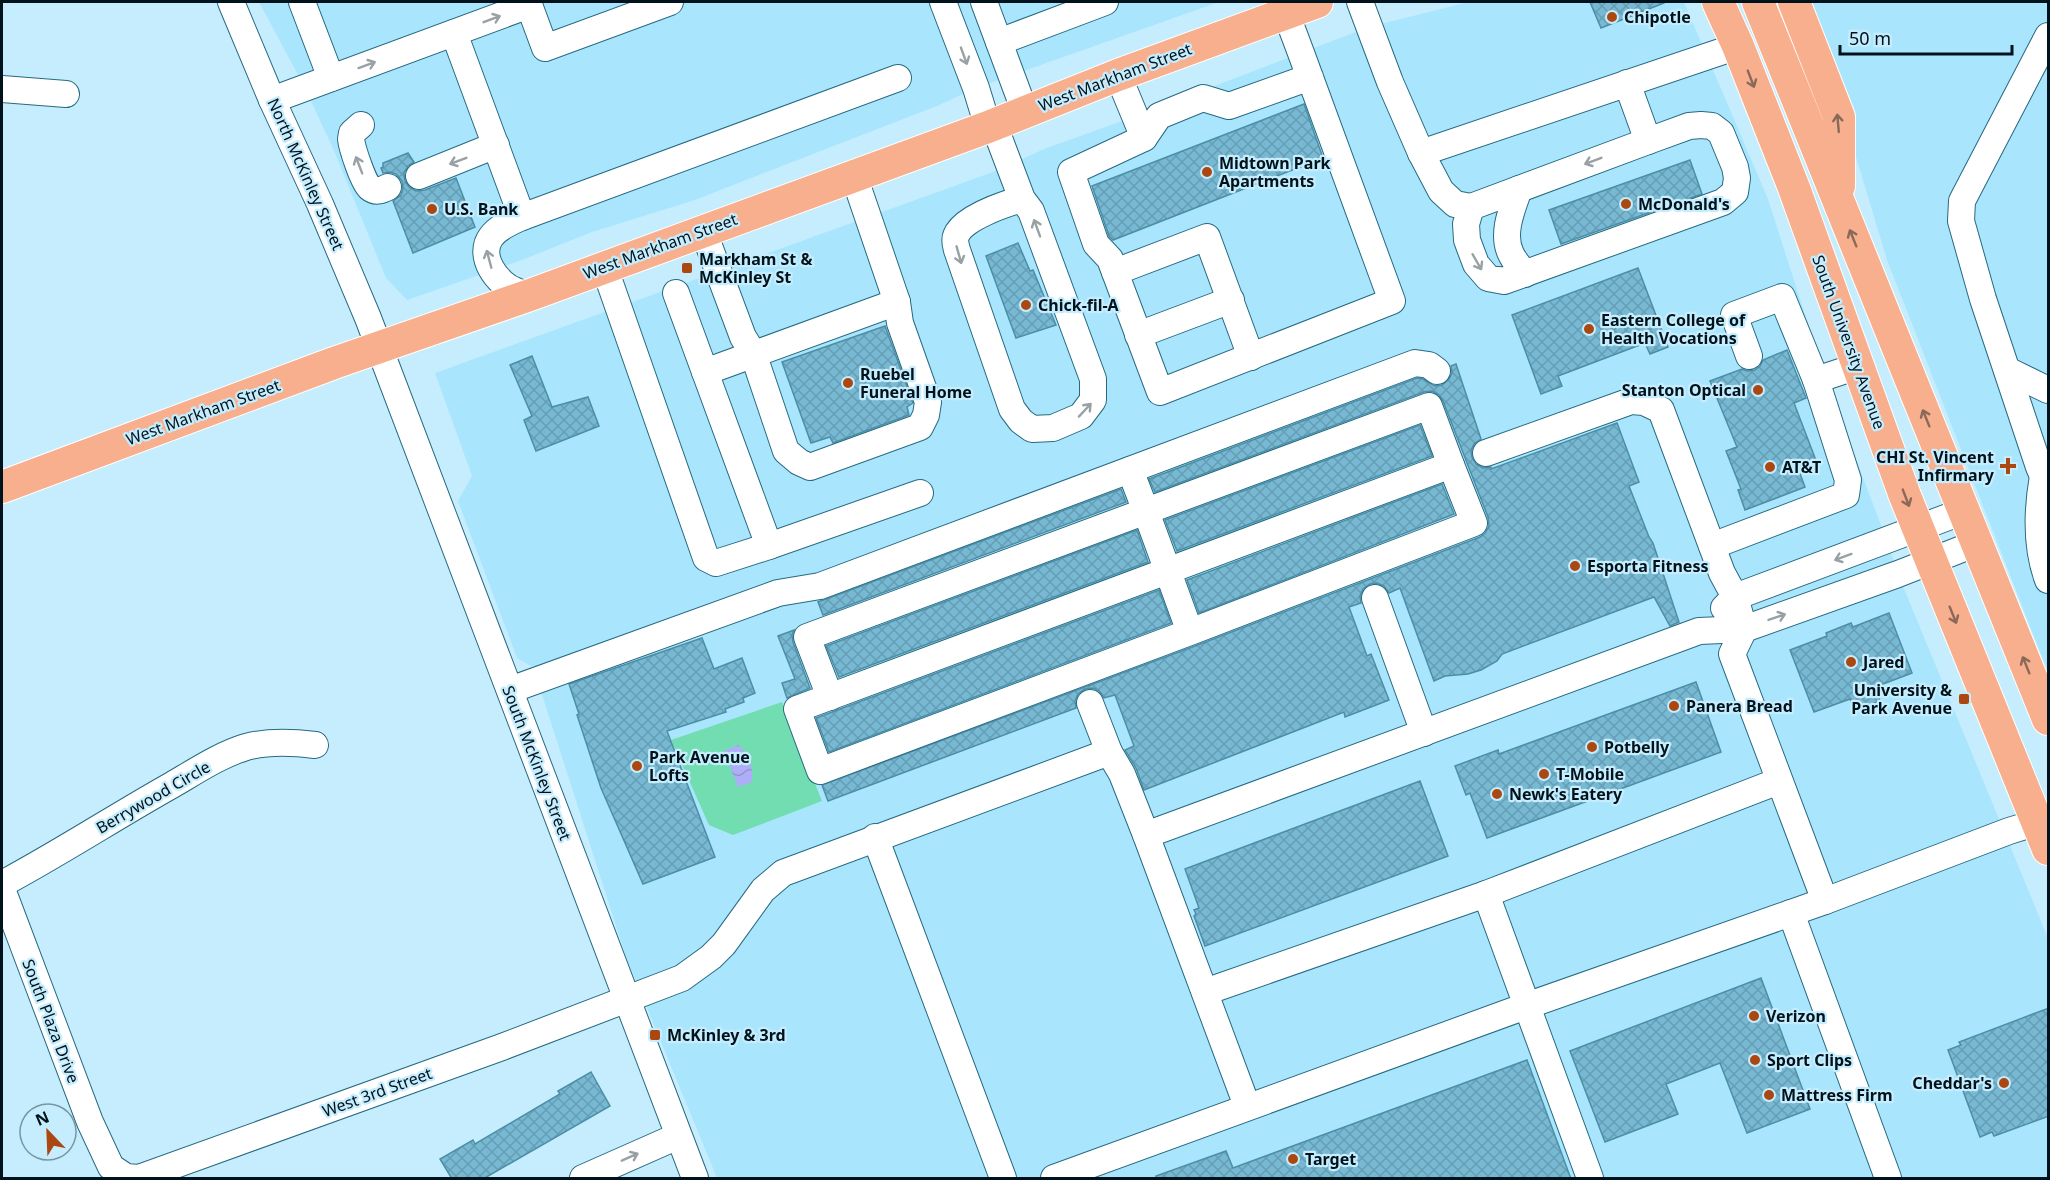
<svg xmlns="http://www.w3.org/2000/svg" width="2050" height="1180" font-family="'Noto Sans',sans-serif">
	<style>
		.built { fill: #a9e6fd }
		.pitch { fill: #71ddb0 }
		.water { fill: url(#water-waves) }
		.building { fill: url(#building-cross-hatch); stroke: #4c8ea6; stroke-width: 1.5 }
		.lines { fill: none; stroke-linecap: round; stroke-linejoin: round }
		.minor-casing { stroke: #266a81; stroke-width: 28 }
		.major-casing { stroke: #fff; stroke-width: 34 }
		.minor { stroke: #fff; stroke-width: 26 }
		.major { stroke: #f8af8d; stroke-width: 32 }
		.oneway { stroke: #99a1a4 }
		.oneway2 { stroke: #88695a }
		.poi-dot { fill: #ab4811; stroke: #c6edfd; stroke-width: 2 }
		.labels { text-anchor: middle; stroke-width: 4.5; stroke-linejoin: round; paint-order: stroke }
		.poi-label { font-size: 16px; font-weight: bold; fill: #00131c; stroke: #c6edfd; text-anchor: start }
		.street-label { font-size: 16px; fill: #00131c; stroke: #c6edfd }
	</style>
	<defs>
		<pattern id="water-waves" width="16" height="10" patternUnits="userSpaceOnUse" patternTransform="scale(1.5)"><rect width="16" height="10" fill="#aeadf8"/><path d="M0 5q4-4 8 0t8 0" fill="none" stroke="#9494d4"/></pattern>
		<pattern id="building-cross-hatch" width="8" height="8" patternUnits="userSpaceOnUse" patternTransform="scale(1.5)"><rect width="8" height="8" fill="#77b9d2"/><path d="M0 0l8 8M0 8l8-8" fill="none" stroke="#659eb4"/></pattern>
	</defs>
	<rect width="100%" height="100%" fill="#c6edfd"/>
	<!-- built -->
	<g class="built">
		<path d="M 259,2 L 1219,2 L 976,88 L 937,106 L 692,201 L 592,232 L 522,260 L 407,300 L 386,278 L 335,153 L 305,88 Z"/>
		<path d="M 1469,2 L 1684,2 L 1768,199 L 1826,380 L 1887,541 L 1898,574 L 2048,938 L 2048,1178 L 717,1178 L 626,957 L 537,679 L 535,666 L 531,666 L 517,658 L 458,501 L 472,476 L 435,373 L 993,172 L 1044,149 L 1136,116 L 1369,27 Z"/>
		<path d="M 1800,2 L 2048,2 L 2048,672 L 1887,260 L 1844,117 Z"/>
	</g>
	<!-- pitch -->
	<path class="pitch" d="M 782,702 L 822,801 L 733,835 L 709,825 L 671,740 Z"/>
	<!-- water -->
	<path class="water" d="M 738,745 C 750,755 753,767 752,782 L 738,787 L 724,751 Z"/>
	<!-- building -->
	<g class="building">
		<path d="M 1590,2 L 1664,2 L 1664,3 L 1601,28 Z"/>
		<path d="M 1304,104 L 1323,158 L 1113,240 L 1109,236 L 1092,186 Z"/>
		<path d="M 408,153 L 414,162 L 408,166 L 404,173 L 405,181 L 409,187 L 416,191 L 425,190 L 456,178 L 475,227 L 413,253 L 393,201 L 401,195 L 403,189 L 402,181 L 396,174 L 390,172 L 383,173 L 381,168 L 383,167 L 383,163 Z"/>
		<path d="M 1690,160 L 1702,194 L 1561,244 L 1549,210 Z"/>
		<path d="M 1018,243 L 1030,271 L 1033,270 L 1056,325 L 1016,338 L 986,256 Z"/>
		<path d="M 1638,268 L 1668,347 L 1650,354 L 1645,343 L 1558,376 L 1562,386 L 1541,394 L 1512,315 Z"/>
		<path d="M 885,326 L 913,403 L 907,407 L 909,415 L 833,443 L 830,437 L 811,443 L 782,362 Z"/>
		<path d="M 1787,350 L 1806,398 L 1794,403 L 1817,463 L 1799,471 L 1805,487 L 1745,510 L 1738,490 L 1741,489 L 1726,451 L 1737,447 L 1710,381 L 1742,369 L 1747,371 L 1755,370 L 1760,366 L 1763,360 Z"/>
		<path d="M 532,356 L 552,407 L 588,397 L 599,426 L 536,451 L 524,420 L 532,416 L 510,365 Z"/>
		<path d="M 1456,364 L 1481,439 L 1474,444 L 1471,451 L 1472,457 L 1476,464 L 1483,468 L 1491,467 L 1491,469 L 1617,423 L 1639,482 L 1629,486 L 1649,537 L 1653,543 L 1679,622 L 1670,626 L 1654,597 L 1502,654 L 1497,661 L 1481,670 L 1468,674 L 1445,676 L 1434,681 L 1400,588 L 1389,593 L 1384,586 L 1377,583 L 1370,584 L 1363,589 L 1360,596 L 1361,603 L 1349,607 L 1367,656 L 1371,654 L 1389,700 L 1345,717 L 1344,712 L 1144,790 L 1136,768 L 1125,750 L 1134,746 L 1115,695 L 1104,698 L 1099,691 L 1093,688 L 1085,689 L 1078,694 L 1075,701 L 1076,708 L 828,801 L 822,785 L 1195,646 L 1480,537 L 1485,533 L 1489,526 L 1488,517 L 1443,401 L 1439,395 L 1432,391 L 1424,392 L 1155,492 L 1149,479 L 1417,378 L 1423,379 L 1435,386 L 1442,385 L 1449,379 L 1452,373 L 1451,366 Z"/>
		<path d="M 1420,425 L 1432,456 L 1177,551 L 1165,520 Z"/>
		<path d="M 1442,484 L 1454,514 L 1199,613 L 1187,580 Z"/>
		<path d="M 1121,489 L 1126,502 L 823,615 L 818,602 Z"/>
		<path d="M 1137,530 L 1148,562 L 839,677 L 826,646 Z"/>
		<path d="M 1159,590 L 1171,623 L 829,752 L 816,718 Z"/>
		<path d="M 1889,613 L 1912,673 L 1875,687 L 1880,701 L 1855,710 L 1850,699 L 1814,712 L 1790,650 L 1827,636 L 1826,633 L 1851,623 L 1853,627 Z"/>
		<path d="M 794,630 L 792,635 L 793,642 L 810,688 L 787,698 L 782,683 L 795,679 L 778,636 Z"/>
		<path d="M 702,638 L 714,669 L 742,658 L 755,693 L 743,698 L 744,702 L 725,709 L 726,712 L 667,731 L 715,857 L 643,884 L 601,788 L 577,715 L 579,714 L 569,684 Z"/>
		<path d="M 1696,682 L 1721,752 L 1487,838 L 1470,793 L 1466,795 L 1455,766 L 1498,750 L 1499,754 Z"/>
		<path d="M 1420,781 L 1448,856 L 1205,946 L 1194,916 L 1196,914 L 1194,910 L 1199,908 L 1185,869 Z"/>
		<path d="M 1761,978 L 1810,1109 L 1747,1133 L 1720,1063 L 1666,1084 L 1678,1114 L 1605,1142 L 1570,1051 Z"/>
		<path d="M 2049,1008 L 2049,1116 L 1994,1136 L 1992,1132 L 1980,1137 L 1948,1050 L 1961,1045 L 1959,1042 Z"/>
		<path d="M 1527,1060 L 1571,1179 L 1156,1179 L 1156,1176 L 1226,1151 L 1233,1168 Z"/>
		<path d="M 591,1072 L 610,1106 L 483,1179 L 452,1179 L 440,1159 L 473,1140 L 475,1144 L 560,1094 L 558,1091 Z"/>
	</g>
	<g class="lines">
		<!-- minor casing -->
		<g class="minor-casing">
			<g id="minor">
				<path d="M 231,2 L 272,100 L 320,204 L 368,318 L 695,1178"/>
				<path d="M 302,2 L 331,78"/>
				<path d="M 528,2 L 545,48 L 670,2"/>
				<path d="M 943,2 L 976,88 L 988,127"/>
				<path d="M 984,2 L 1025,112"/>
				<path d="M 1360,2 L 1390,82 L 1421,153 L 1441,191 L 1455,204 L 1471,207 L 1648,141 L 1689,126 L 1701,125 L 1712,126 L 1721,133 L 1735,167 L 1737,178 L 1735,192 L 1723,202 L 1504,281 L 1488,278 L 1476,264 L 1467,240 L 1466,224 L 1471,207"/>
				<path d="M 1286,13 L 1301,53 L 1392,301 L 1160,392 L 1110,259 L 1096,244 L 1071,172 L 1144,138 L 1159,116 L 1203,98 L 1229,106 L 1310,77"/>
				<path d="M 454,33 L 522,217"/>
				<path d="M 2048,36 L 1962,201 L 1961,221 L 1983,299 L 2039,467 L 2043,476 L 2048,480"/>
				<path d="M 999,42 L 1105,2"/>
				<path d="M 1118,75 L 1144,138"/>
				<path d="M 1627,83 L 1648,141"/>
				<path d="M 2,89 L 66,94"/>
				<path d="M 272,100 L 529,5"/>
				<path d="M 361,125 L 352,133 L 351,139 C 352,148 363,182 370,188 C 376,193 382,190 388,187"/>
				<path d="M 994,125 L 1022,199 L 1031,211 L 1093,379 L 1093,400 L 1081,416 L 1053,428 L 1032,429 L 1021,421 L 1012,409 L 957,250 C 956,246 954,240 956,236 C 962,218 1005,204 1022,199"/>
				<path d="M 1421,153 L 1738,46"/>
				<path d="M 419,176 L 496,145"/>
				<path d="M 1519,189 C 1512,209 1501,234 1511,254 C 1514,261 1520,267 1525,274"/>
				<path d="M 703,230 L 743,337 L 753,353 L 786,451 L 799,462 L 810,467 L 920,427 L 926,415 L 928,402 L 900,323 L 897,302 L 854,176"/>
				<path d="M 604,266 L 706,558 L 716,563 L 769,546 L 705,372"/>
				<path d="M 1115,272 L 1207,237 L 1251,357"/>
				<path d="M 676,293 L 705,372 L 897,302"/>
				<path d="M 530,295 C 525,294 520,293 516,291 C 497,284 477,256 491,237 C 498,227 511,222 522,217 L 898,78"/>
				<path d="M 1138,335 L 1231,300"/>
				<path d="M 1749,356 L 1734,315 L 1782,297 L 1816,380"/>
				<path d="M 2007,370 L 2048,390"/>
				<path d="M 1486,453 L 1631,401 L 1644,402 L 1661,410 L 1722,573 L 1735,597 L 1744,629 L 1732,654 L 1825,901"/>
				<path d="M 1130,470 C 1151,523 1170,578 1190,632 L 820,771 L 797,709 L 1451,465 L 1474,523 L 1190,632"/>
				<path d="M 2043,476 C 2037,510 2036,548 2048,580"/>
				<path d="M 769,546 L 920,493"/>
				<path d="M 1712,546 L 1846,495 L 1848,480 L 1816,380 L 1858,366"/>
				<path d="M 1375,598 L 1424,733"/>
				<path d="M 1724,608 L 1735,597 L 1964,511"/>
				<path d="M 510,690 L 778,593 L 820,586 L 1415,363 L 1429,365 L 1437,371"/>
				<path d="M 830,697 L 807,637 L 1429,406 L 1451,465"/>
				<path d="M 1090,703 L 1109,752"/>
				<path d="M 1146,835 L 1699,631 L 1744,629 L 1898,574 L 1977,543"/>
				<path d="M 875,837 L 1003,1178"/>
				<path d="M 2,884 C 60,853 115,817 172,785 C 196,771 220,755 246,747 C 268,741 292,742 315,745"/>
				<path d="M 2,889 L 90,1122 L 111,1167 L 126,1177 L 139,1178 L 502,1047 L 682,978 L 711,957 L 724,944 L 763,890 L 783,873 L 1109,752 L 1122,774 L 1146,835 L 1247,1106"/>
				<path d="M 1486,894 L 1590,1178"/>
				<path d="M 1791,913 L 1888,1178"/>
				<path d="M 1205,992 L 1486,894 L 1779,781"/>
				<path d="M 583,1178 L 678,1136"/>
				<path d="M 1054,1178 L 1526,1006 L 1825,901 L 2009,831 L 2038,822"/>
			</g>
		</g>
		<!-- major casing -->
		<g class="major-casing">
			<g id="major">
				<path d="M 1718,2 L 1738,46 L 1794,188 L 1905,496 L 2048,849"/>
				<path d="M 1758,2 L 2048,719"/>
				<path d="M 1794,2 L 1839,117 L 1839,186"/>
				<path d="M 2,487 L 334,363 L 530,295 L 988,127 L 1118,75 L 1317,2"/>
			</g>
		</g>
		<!-- minor -->
		<use href="#minor" class="minor"/>
		<!-- major -->
		<use href="#major" class="major"/>
	</g>
	<!-- one-way arrows -->
	<defs><path id="oneway-shaft" d="M-6 0H5M1.5-3L5.5 0L1.5 3" fill="none" stroke-width="1.6" stroke-linecap="round" stroke-linejoin="round" transform="scale(1.5)"/></defs>
	<g class="oneway">
		<use href="#oneway-shaft" transform="translate(492 19) rotate(-21)"/>
		<use href="#oneway-shaft" transform="translate(964 56) rotate(70)"/>
		<use href="#oneway-shaft" transform="translate(367 65) rotate(-20)"/>
		<use href="#oneway-shaft" transform="translate(458 161) rotate(159)"/>
		<use href="#oneway-shaft" transform="translate(1593 161) rotate(159)"/>
		<use href="#oneway-shaft" transform="translate(359 165) rotate(-111)"/>
		<use href="#oneway-shaft" transform="translate(1037 228) rotate(-110)"/>
		<use href="#oneway-shaft" transform="translate(959 255) rotate(74)"/>
		<use href="#oneway-shaft" transform="translate(489 259) rotate(-105)"/>
		<use href="#oneway-shaft" transform="translate(1477 262) rotate(60)"/>
		<use href="#oneway-shaft" transform="translate(1085 410) rotate(-47)"/>
		<use href="#oneway-shaft" transform="translate(1843 557) rotate(160)"/>
		<use href="#oneway-shaft" transform="translate(1777 617) rotate(-19)"/>
		<use href="#oneway-shaft" transform="translate(630 1157) rotate(-24)"/>
	</g>
	<g class="oneway2">
		<use href="#oneway-shaft" transform="translate(1751 79) rotate(69)"/>
		<use href="#oneway-shaft" transform="translate(1838 123) rotate(-95)"/>
		<use href="#oneway-shaft" transform="translate(1853 238) rotate(-112)"/>
		<use href="#oneway-shaft" transform="translate(1926 418) rotate(-112)"/>
		<use href="#oneway-shaft" transform="translate(1906 498) rotate(69)"/>
		<use href="#oneway-shaft" transform="translate(1953 615) rotate(68)"/>
		<use href="#oneway-shaft" transform="translate(2026 665) rotate(-112)"/>
	</g>
	<!-- markers -->
	<g class="poi-dot">
		<circle cx="1612" cy="17" r="6"/>
		<circle cx="1207" cy="172" r="6"/>
		<circle cx="1626" cy="204" r="6"/>
		<circle cx="432" cy="209" r="6"/>
		<rect x="681" y="262" width="12" height="12" rx="3"/>
		<circle cx="1026" cy="305" r="6"/>
		<circle cx="1589" cy="329" r="6"/>
		<circle cx="848" cy="383" r="6"/>
		<circle cx="1758" cy="390" r="6"/>
		<path d="M2005 457h6v6h6v6h-6v6h-6v-6h-6v-6h6z"/>
		<circle cx="1770" cy="467" r="6"/>
		<circle cx="1575" cy="566" r="6"/>
		<circle cx="1851" cy="662" r="6"/>
		<rect x="1958" y="693" width="12" height="12" rx="3"/>
		<circle cx="1674" cy="706" r="6"/>
		<circle cx="1592" cy="747" r="6"/>
		<circle cx="637" cy="766" r="6"/>
		<circle cx="1544" cy="774" r="6"/>
		<circle cx="1497" cy="794" r="6"/>
		<circle cx="1754" cy="1016" r="6"/>
		<rect x="649" y="1029" width="12" height="12" rx="3"/>
		<circle cx="1755" cy="1060" r="6"/>
		<circle cx="2004" cy="1083" r="6"/>
		<circle cx="1769" cy="1095" r="6"/>
		<circle cx="1293" cy="1159" r="6"/>
	</g>
	<g class="labels">
		<!-- poi labels -->
		<g class="poi-label">
			<text x="1624" y="23">Chipotle</text>
			<text x="1219" y="169">Midtown Park<tspan x="1219" dy="18">Apartments</tspan></text>
			<text x="1638" y="210">McDonald's</text>
			<text x="444" y="215">U.S. Bank</text>
			<text x="699" y="265">Markham St &amp;<tspan x="699" dy="18">McKinley St</tspan></text>
			<text x="1038" y="311">Chick-fil-A</text>
			<text x="1601" y="326">Eastern College of<tspan x="1601" dy="18">Health Vocations</tspan></text>
			<text x="860" y="380">Ruebel<tspan x="860" dy="18">Funeral Home</tspan></text>
			<text x="1746" y="396" text-anchor="end">Stanton Optical</text>
			<text x="1994" y="463" text-anchor="end">CHI St. Vincent<tspan x="1994" dy="18">Infirmary</tspan></text>
			<text x="1782" y="473">AT&amp;T</text>
			<text x="1587" y="572">Esporta Fitness</text>
			<text x="1863" y="668">Jared</text>
			<text x="1952" y="696" text-anchor="end">University &amp;<tspan x="1952" dy="18">Park Avenue</tspan></text>
			<text x="1686" y="712">Panera Bread</text>
			<text x="1604" y="753">Potbelly</text>
			<text x="649" y="763">Park Avenue<tspan x="649" dy="18">Lofts</tspan></text>
			<text x="1556" y="780">T-Mobile</text>
			<text x="1509" y="800">Newk's Eatery</text>
			<text x="1766" y="1022">Verizon</text>
			<text x="667" y="1041">McKinley &amp; 3rd</text>
			<text x="1767" y="1066">Sport Clips</text>
			<text x="1992" y="1089" text-anchor="end">Cheddar's</text>
			<text x="1781" y="1101">Mattress Firm</text>
			<text x="1305" y="1165">Target</text>
		</g>
		<!-- street labels -->
		<g class="street-label">
			<text transform="translate(1115 77) rotate(-21)" y="6">West Markham Street</text>
			<text transform="translate(306 174) rotate(66)" y="6">North McKinley Street</text>
			<text transform="translate(660 246) rotate(-20)" y="6">West Markham Street</text>
			<text transform="translate(1849 342) rotate(70)" y="6">South University Avenue</text>
			<text transform="translate(203 412) rotate(-20)" y="6">West Markham Street</text>
			<text transform="translate(537 763) rotate(69)" y="6">South McKinley Street</text>
			<text transform="translate(153 797) rotate(-30)" y="6">Berrywood Circle</text>
			<text transform="translate(51 1021) rotate(69)" y="6">South Plaza Drive</text>
			<text transform="translate(377 1092) rotate(-20)" y="6">West 3rd Street</text>
		</g>
	</g>
	<!-- border -->
	<rect width="2050" height="1180" fill="none" stroke="#00131c" stroke-width="6"/>
	<!-- north arrow -->
	<g transform="translate(48 1132) rotate(337)"><circle r="28" fill="#c6edfd" stroke="#7796a3" stroke-width="1.5"/>
	<path d="M0-4.5L10 22L0 15L-10 22Z" fill="#ab4811"/>
	<text y="-9" font-size="16" font-weight="bold" text-anchor="middle" fill="#00131c">N</text>
	</g>
	<!-- scale -->
	<path d="M1840 45v9h172v-9" fill="none" stroke="#00131c" stroke-width="3"/>
	<text x="1849" y="45" font-size="18" fill="#00131c" stroke="#c6edfd" stroke-width="4.5" paint-order="stroke">50 m</text>
</svg>
